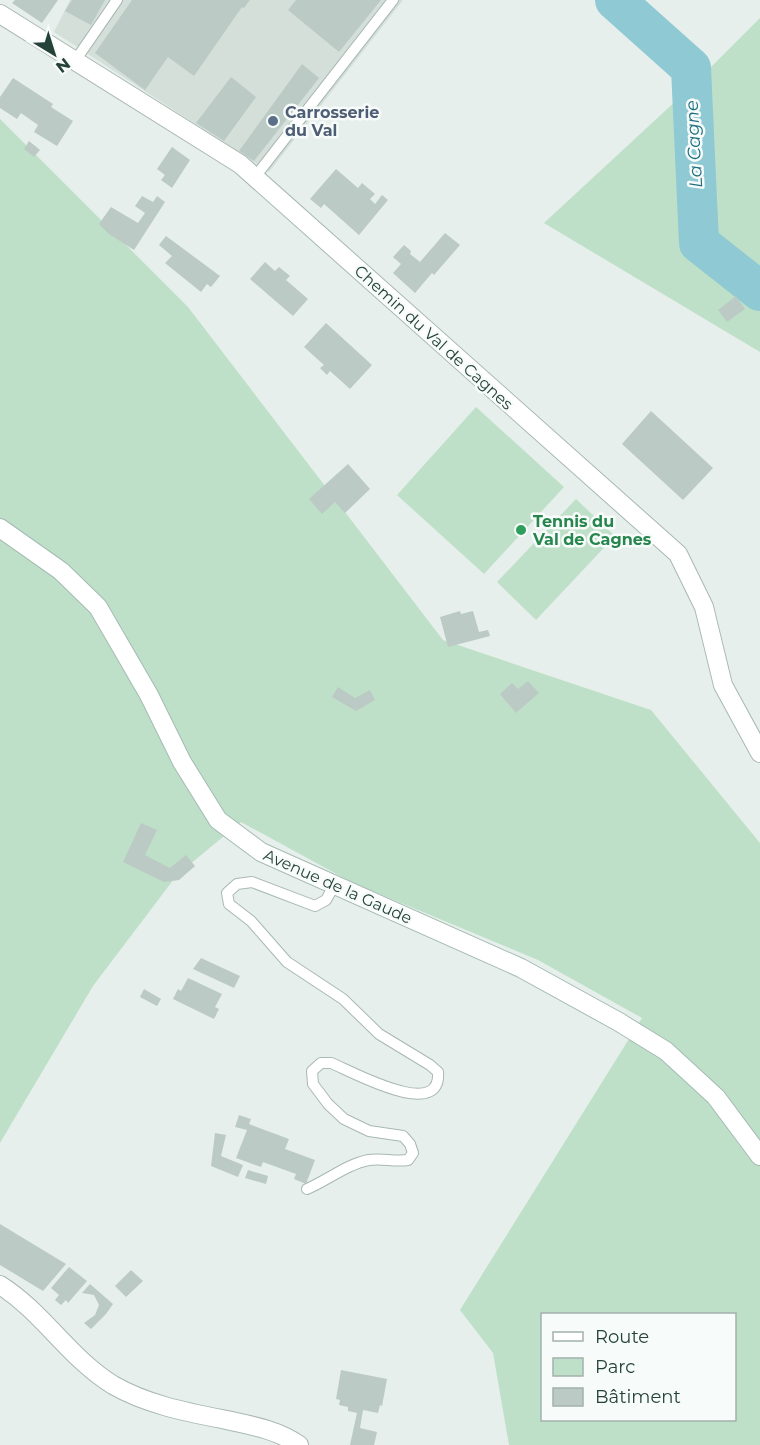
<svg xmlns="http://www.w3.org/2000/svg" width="760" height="1445" font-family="Montserrat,sans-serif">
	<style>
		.built { fill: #d4dfda }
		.green { fill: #bfe0c8; fill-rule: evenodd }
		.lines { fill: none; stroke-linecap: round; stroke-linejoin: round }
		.river { stroke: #8ec9d4; stroke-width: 40 }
		.building { fill: #bbcac4 }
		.lane-casing { stroke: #a8b8b2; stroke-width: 12 }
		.street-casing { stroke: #a8b8b2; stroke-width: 20 }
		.secondary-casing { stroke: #a4bbb3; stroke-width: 20 }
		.lane { stroke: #fff; stroke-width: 10 }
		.street { stroke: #fff; stroke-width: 18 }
		.secondary { stroke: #fff; stroke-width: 18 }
		.service-dot { fill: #5c6f8a; stroke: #f7fbf9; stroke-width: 2 }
		.leisure-dot { fill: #2e9e5b; stroke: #f7fbf9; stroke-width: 2 }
		.labels { text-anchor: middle; stroke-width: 5; stroke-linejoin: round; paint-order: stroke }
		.service-label { font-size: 16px; font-weight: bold; fill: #4e5e75; stroke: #f7fbf9; text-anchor: start }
		.street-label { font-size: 16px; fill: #24423a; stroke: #f7fbf9 }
		.leisure-label { font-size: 16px; font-weight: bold; fill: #27864d; stroke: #f7fbf9; text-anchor: start }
		.water-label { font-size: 18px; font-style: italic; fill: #1c6f80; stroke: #f7fbf9 }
	</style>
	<rect width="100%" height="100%" fill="#e6efeb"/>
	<!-- built -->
	<path class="built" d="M 70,0 L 403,0 L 269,172 L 54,32 Z"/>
	<!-- green -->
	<g class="green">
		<path d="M 760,18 L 760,352 L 544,223 L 692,86 Z"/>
		<path d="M 0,119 L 188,307 L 443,640 L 651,710 L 760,843 L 760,1445 L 509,1445 L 493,1353 L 460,1310 L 642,1018 L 538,960 L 353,883 L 241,822 L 177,875 L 93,986 L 0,1143 ZM 542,1314 L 734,1314 L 734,1420 L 542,1420 Z"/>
		<path d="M 476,407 L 564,487 L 484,574 L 397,495 Z"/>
		<path d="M 576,499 L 615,536 L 536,620 L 497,582 Z"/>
	</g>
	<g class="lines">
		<!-- river -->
		<path class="river" d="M 615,0 L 691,68 L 699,243 L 760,291"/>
	</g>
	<!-- building -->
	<g class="building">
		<path d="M 15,0 L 58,0 L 42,23 L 12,3 Z"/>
		<path d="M 72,0 L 105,0 L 91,25 L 65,11 Z"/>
		<path d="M 132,0 L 250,0 L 244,8 L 242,7 L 194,76 L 168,57 L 145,90 L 95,53 Z"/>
		<path d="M 296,0 L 381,0 L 339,52 L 288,10 Z"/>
		<path d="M 302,64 L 319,78 L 254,161 L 239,151 Z"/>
		<path d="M 231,77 L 256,97 L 224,141 L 196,123 Z"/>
		<path d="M 13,78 L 53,104 L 51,107 L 73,121 L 57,146 L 34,132 L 38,125 L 21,113 L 17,119 L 0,108 L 0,97 Z"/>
		<path d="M 29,141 L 40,150 L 34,157 L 24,149 Z"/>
		<path d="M 172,147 L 190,160 L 172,188 L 161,180 L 165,175 L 157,169 Z"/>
		<path d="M 336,169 L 358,188 L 362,183 L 375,194 L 370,199 L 375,204 L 382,195 L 388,200 L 359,235 L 324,204 L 321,208 L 310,199 Z"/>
		<path d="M 142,196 L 153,202 L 157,196 L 165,202 L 134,250 L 109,234 L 99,224 L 111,207 L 138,223 L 145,213 L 135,206 Z"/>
		<path d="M 445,233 L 460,245 L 434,275 L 432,273 L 415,293 L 393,273 L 401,264 L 393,257 L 404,245 L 411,251 L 410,254 L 420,262 Z"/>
		<path d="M 166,236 L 220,276 L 211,287 L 207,284 L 201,292 L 165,263 L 172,256 L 159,245 Z"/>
		<path d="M 265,262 L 275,271 L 279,267 L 290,276 L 286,280 L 308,299 L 293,316 L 250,279 Z"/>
		<path d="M 736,296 L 745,309 L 727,322 L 718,310 Z"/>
		<path d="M 326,323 L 372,365 L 350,389 L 330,371 L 327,375 L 320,368 L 324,365 L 304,347 Z"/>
		<path d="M 651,411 L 713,468 L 683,500 L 622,444 Z"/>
		<path d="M 348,464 L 370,489 L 345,513 L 335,502 L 322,514 L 309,499 Z"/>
		<path d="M 460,611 L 461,614 L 473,611 L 479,632 L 488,630 L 490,636 L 448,647 L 440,617 Z"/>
		<path d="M 528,681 L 539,693 L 516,713 L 500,694 L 512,683 L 518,689 Z"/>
		<path d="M 338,687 L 355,698 L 370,690 L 375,700 L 356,711 L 332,697 Z"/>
		<path d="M 141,823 L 157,830 L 145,855 L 170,868 L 186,855 L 195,866 L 179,880 L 164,882 L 123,862 Z"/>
		<path d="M 201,958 L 240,976 L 234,988 L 193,969 Z"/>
		<path d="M 188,978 L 222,994 L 215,1007 L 219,1009 L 214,1019 L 173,999 L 178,989 L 181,991 Z"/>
		<path d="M 144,989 L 161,999 L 157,1006 L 140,997 Z"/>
		<path d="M 239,1115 L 251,1119 L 249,1124 L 289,1139 L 285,1149 L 315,1160 L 306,1184 L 294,1179 L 296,1174 L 263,1162 L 261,1167 L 236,1158 L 247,1130 L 235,1127 Z"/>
		<path d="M 215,1133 L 226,1135 L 221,1156 L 243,1165 L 238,1177 L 211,1166 Z"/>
		<path d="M 248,1170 L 268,1176 L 266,1184 L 245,1178 Z"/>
		<path d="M 0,1224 L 66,1264 L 43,1291 L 0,1265 Z"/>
		<path d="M 69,1267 L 87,1281 L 68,1303 L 66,1300 L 61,1305 L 55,1300 L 59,1295 L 51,1288 Z"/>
		<path d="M 131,1270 L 143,1281 L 126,1297 L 115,1286 Z"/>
		<path d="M 90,1284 L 113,1304 L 106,1314 L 91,1329 L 84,1323 L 95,1315 L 99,1305 L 94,1295 L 82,1293 Z"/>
		<path d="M 341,1370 L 387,1379 L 382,1406 L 380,1405 L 378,1413 L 363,1410 L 360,1428 L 377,1432 L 374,1445 L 350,1445 L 357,1413 L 348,1411 L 348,1407 L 339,1405 L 340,1400 L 336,1399 Z"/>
	</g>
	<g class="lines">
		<!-- lane casing -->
		<g class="lane-casing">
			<g id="lane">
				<path d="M 75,61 L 117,0"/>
				<path d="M 255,177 L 393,0"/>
				<path d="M 307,1189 C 328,1180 347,1164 369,1160 C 381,1158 395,1162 408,1160 L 413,1153 L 410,1144 L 403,1136 L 369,1131 L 344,1119 L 328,1104 L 313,1084 L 312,1071 L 321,1063 L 331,1063 C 351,1071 442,1122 438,1072 L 430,1065 L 379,1034 L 343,999 L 287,962 L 251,921 L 229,904 L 227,893 L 237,884 L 252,882 L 315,906 L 326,900 L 335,884"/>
			</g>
		</g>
		<!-- street casing -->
		<g class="street-casing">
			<g id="street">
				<path d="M 0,14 L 240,164 L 678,554 L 704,607 L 723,685 L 760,753"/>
				<path d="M 0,1285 C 43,1312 69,1358 113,1385 C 146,1404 185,1412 222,1419 C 249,1425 276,1429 299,1445"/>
			</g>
		</g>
		<!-- secondary casing -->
		<g class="secondary-casing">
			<path id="secondary" d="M 0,528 L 61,571 L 98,607 L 149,695 L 182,762 L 218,820 L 261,852 L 521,968 L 619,1022 L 666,1051 L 716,1097 L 760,1156"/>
		</g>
		<!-- lane -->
		<use href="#lane" class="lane"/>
		<!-- street -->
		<use href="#street" class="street"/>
		<!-- secondary -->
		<use href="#secondary" class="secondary"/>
	</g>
	<!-- markers -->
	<circle class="service-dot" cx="273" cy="121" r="6"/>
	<circle class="leisure-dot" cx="521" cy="530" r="6"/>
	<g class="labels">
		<!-- service labels -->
		<g class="service-label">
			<text x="285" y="118">Carrosserie<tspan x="285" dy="18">du Val</tspan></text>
		</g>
		<!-- street labels -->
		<g class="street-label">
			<text transform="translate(434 337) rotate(42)" y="6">Chemin du Val de Cagnes</text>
			<text transform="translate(338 886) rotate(24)" y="6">Avenue de la Gaude</text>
		</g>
		<!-- leisure labels -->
		<g class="leisure-label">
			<text x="533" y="527">Tennis du<tspan x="533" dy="18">Val de Cagnes</tspan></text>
		</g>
		<!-- water labels -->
		<g class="water-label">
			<text transform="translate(694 144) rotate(-93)" y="6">La Cagne</text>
		</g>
	</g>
	<!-- legend -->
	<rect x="541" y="1313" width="195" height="108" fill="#f7fbf9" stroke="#a3b1ad" stroke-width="1.5"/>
	<rect x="553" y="1332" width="30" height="9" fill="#ffffff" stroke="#a3b1ad" stroke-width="1.5"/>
	<text x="595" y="1343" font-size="18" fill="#24423a">Route</text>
	<rect x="553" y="1358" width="30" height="18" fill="#bfe0c8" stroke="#a3b1ad" stroke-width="1.5"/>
	<text x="595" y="1373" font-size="18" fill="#24423a">Parc</text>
	<rect x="553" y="1388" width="30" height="18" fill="#bbcac4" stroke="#a3b1ad" stroke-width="1.5"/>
	<text x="595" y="1403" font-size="18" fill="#24423a">Bâtiment</text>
	<!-- north arrow -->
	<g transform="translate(54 54) rotate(142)" stroke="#f7fbf9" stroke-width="4.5" paint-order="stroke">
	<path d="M0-4.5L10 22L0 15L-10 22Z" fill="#24423a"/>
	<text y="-9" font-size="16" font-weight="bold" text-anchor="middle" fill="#24423a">N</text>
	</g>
</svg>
